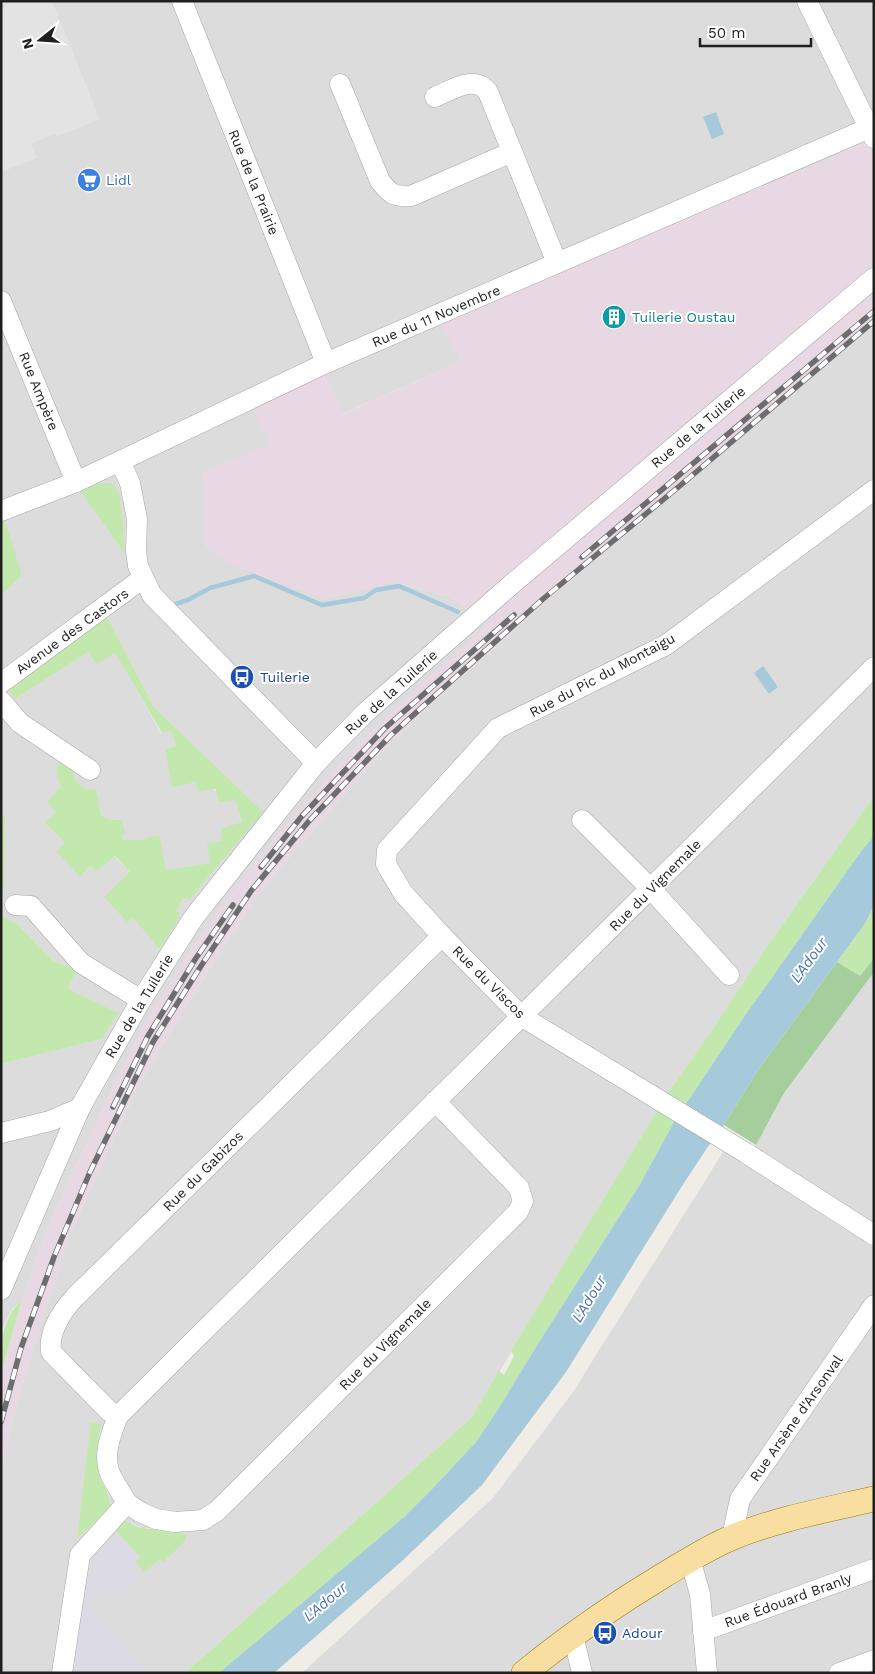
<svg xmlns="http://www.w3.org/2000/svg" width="875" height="1674" font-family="'Work Sans',sans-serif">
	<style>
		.residential { fill: #dddcdc; fill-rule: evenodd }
		.industrial { fill: #e8d8e3 }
		.grass { fill: #c3e8ad }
		.forest { fill: #a4ce9b }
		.parking { fill: #e3e3e3 }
		.plaza { fill: #dbdae5 }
		.water { fill: #a7c9dc }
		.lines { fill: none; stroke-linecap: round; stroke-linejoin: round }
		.stream { stroke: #a7c9dc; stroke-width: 4.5 }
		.minor-casing { stroke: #a6a6a6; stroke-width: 21 }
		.major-casing { stroke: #967804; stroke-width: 26 }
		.minor { stroke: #fff; stroke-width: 20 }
		.major { stroke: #f9dea1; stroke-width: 25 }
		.rail-casing { stroke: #6d6d6d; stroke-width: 5.5 }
		.rail { stroke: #fff; stroke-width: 4; stroke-dasharray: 11; stroke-linecap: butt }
		.labels { text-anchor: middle; stroke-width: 4; stroke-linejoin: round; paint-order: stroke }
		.shop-label { font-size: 14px; fill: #366cbe; stroke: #fff; text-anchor: start }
		.street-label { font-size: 14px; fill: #1f1f1f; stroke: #fff }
		.culture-label { font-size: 14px; fill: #0d838f; stroke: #fff; text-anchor: start }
		.transit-label { font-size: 14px; fill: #164399; stroke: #fff; text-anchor: start }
		.water-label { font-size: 15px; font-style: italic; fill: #4e71ac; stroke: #fff }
	</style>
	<rect width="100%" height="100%" fill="#efede6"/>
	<!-- residential -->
	<g class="residential">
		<path d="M 1,1 L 874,1 L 874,159 L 865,143 L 441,324 L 462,361 L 342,414 L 326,375 L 254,409 L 271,445 L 203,473 L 324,599 L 394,582 L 454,598 L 487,627 L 432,675 L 354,749 L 262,854 L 202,934 L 142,1028 L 51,1219 L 22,1299 L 12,1310 L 1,1331 L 1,1064 L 102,1039 L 68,989 L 77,970 L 52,960 L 16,923 L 1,915 L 1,893 L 4,889 L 5,816 L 1,812 L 1,596 L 22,575 L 1,519 ZM 107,617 L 154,707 L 262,812 L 191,898 L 183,898 L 177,910 L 133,917 L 130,872 L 114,856 L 97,871 L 90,866 L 80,877 L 65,843 L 45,822 L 56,812 L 61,787 L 73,773 L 78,784 L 83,788 L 88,790 L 96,789 L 101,815 L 107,819 L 121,820 L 122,836 L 124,840 L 140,840 L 166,870 L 210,863 L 222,841 L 242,822 L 235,799 L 196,782 L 165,749 L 176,746 L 171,731 L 161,733 L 115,652 L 88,652 L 16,698 L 9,690 Z"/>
		<path d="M 874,324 L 874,796 L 765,949 L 714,1027 L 668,1093 L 472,1417 L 185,1673 L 1,1673 L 1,1472 L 12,1421 L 41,1323 L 69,1236 L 138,1086 L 207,972 L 264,886 L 378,756 L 426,709 L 547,601 ZM 92,1422 L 101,1424 L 97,1465 L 100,1476 L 109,1495 L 111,1507 L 77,1539 ZM 121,1518 L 131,1524 L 143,1528 L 157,1529 L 163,1561 L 160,1558 L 140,1557 L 113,1528 Z"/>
		<path d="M 874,972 L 874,1673 L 302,1673 L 493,1498 L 573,1392 L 725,1149 L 745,1162 L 756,1145 L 784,1093 Z"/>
	</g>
	<!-- industrial -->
	<path class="industrial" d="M 865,143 L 874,159 L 874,324 L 547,601 L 426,709 L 378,756 L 264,886 L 207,972 L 138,1086 L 69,1236 L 41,1323 L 12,1421 L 1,1472 L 1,1374 L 22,1299 L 51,1219 L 142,1028 L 202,934 L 262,854 L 354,749 L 432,675 L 487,627 L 454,598 L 395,582 L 324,599 L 237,567 L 205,547 L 203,473 L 270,445 L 253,409 L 326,374 L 343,414 L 462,361 L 440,324 Z"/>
	<!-- grass -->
	<g class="grass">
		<path d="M 112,483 L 119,493 L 123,522 L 124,552 L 80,491 L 97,484 Z"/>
		<path d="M 4,518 L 22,575 L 1,596 L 1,519 Z"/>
		<path d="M 107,617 L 154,707 L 263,812 L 191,898 L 183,898 L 177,910 L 180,917 L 160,949 L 133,918 L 127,922 L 104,897 L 130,872 L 115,856 L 97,871 L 90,866 L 80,877 L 57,852 L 65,843 L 45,822 L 56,812 L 47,802 L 61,787 C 56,778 55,770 60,761 L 73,767 C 73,782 82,791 96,789 L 101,815 L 107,819 L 121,820 L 125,832 L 122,836 L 124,840 L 140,840 L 159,835 L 166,870 L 210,863 L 207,843 L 222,841 L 221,829 L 242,822 L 235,800 L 219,802 L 216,789 L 199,792 L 196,782 L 172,787 L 165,749 L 176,746 L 171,731 L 162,733 L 115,653 L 97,664 L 88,652 L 15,699 L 9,690 Z"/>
		<path d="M 874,796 L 874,836 L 862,850 L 746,1014 L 674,1122 L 639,1186 L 539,1342 L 497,1411 L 476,1442 L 433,1488 L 404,1517 L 219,1673 L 185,1673 L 472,1417 L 499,1371 L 504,1375 L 514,1356 L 511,1351 L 668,1093 L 714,1027 L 765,949 Z"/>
		<path d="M 1,812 L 5,816 L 4,889 L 1,893 Z"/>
		<path d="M 874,905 L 874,958 L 860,976 L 837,962 L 866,922 Z"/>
		<path d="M 1,915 L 16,923 L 52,960 L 77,970 L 68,989 L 118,1013 L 102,1039 L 1,1064 Z"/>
		<path d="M 22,1299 L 1,1374 C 1,1341 0,1323 22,1299 Z"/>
		<path d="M 91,1422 L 101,1424 C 99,1440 94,1460 100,1477 C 105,1490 109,1491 111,1507 L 77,1539 Z"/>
		<path d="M 121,1518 C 128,1522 135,1527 143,1528 C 156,1531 175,1525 185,1534 L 186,1540 L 163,1562 L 160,1559 L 144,1572 L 136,1562 L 140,1557 L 113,1528 Z"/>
	</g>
	<!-- forest -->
	<path class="forest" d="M 874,958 L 874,972 L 784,1093 L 756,1145 L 724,1125 L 756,1073 L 837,962 L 860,976 Z"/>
	<!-- parking -->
	<path class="parking" d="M 1,1 L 52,1 L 100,119 L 56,137 L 55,134 L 31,144 L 37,158 L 1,172 Z"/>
	<!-- plaza -->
	<path class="plaza" d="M 119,1535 L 140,1557 L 129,1569 L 138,1579 L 120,1594 L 107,1592 L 99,1595 L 88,1606 L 147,1673 L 70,1673 L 83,1574 L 92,1576 L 93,1561 Z"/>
	<!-- water -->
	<g class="water">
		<path d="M 716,112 L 724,134 L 712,139 L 703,117 Z"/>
		<path d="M 763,666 L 778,687 L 769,694 L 754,673 Z"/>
		<path d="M 874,836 L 874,905 L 866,922 L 756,1073 L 724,1125 L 707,1148 L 682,1186 L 566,1372 L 482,1485 L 402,1561 L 274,1673 L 219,1673 L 404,1517 L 433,1488 L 476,1442 L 497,1411 L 539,1342 L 639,1186 L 674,1122 L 746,1014 L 862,850 Z"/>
	</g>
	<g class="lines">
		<!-- stream -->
		<path class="stream" d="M 176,604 L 188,600 L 210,588 L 254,576 L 322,605 L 364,598 L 376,590 L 399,586 L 458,612"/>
		<!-- minor casing -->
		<g class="minor-casing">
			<g id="minor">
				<path d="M 182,1 L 326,363"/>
				<path d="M 807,1 L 874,138"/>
				<path d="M 340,84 L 380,181 C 390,194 394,197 411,196 L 512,152"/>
				<path d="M 435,97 C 452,90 474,74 488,92 L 557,263"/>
				<path d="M 1,301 L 76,482"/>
				<path d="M 120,461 L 130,483 L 137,519 L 136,551 L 138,566 L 152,595 L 316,763"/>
				<path d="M 874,490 L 666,645 L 498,728 L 387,850 L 386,864 L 403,893 L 442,936 L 521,1016 L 746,1153 L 874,1235"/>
				<path d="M 1,511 L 76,482 L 326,363 L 874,126"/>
				<path d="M 1,683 L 143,578"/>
				<path d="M 1,701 L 20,723 L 90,770"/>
				<path d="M 582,820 L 651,889 L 729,975"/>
				<path d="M 15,905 L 31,906 L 81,963 L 141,1000"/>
				<path d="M 1,1133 L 50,1121 L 80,1108"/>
				<path d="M 1,1290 L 80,1108 L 141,1000 L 194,917 L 316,763 L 365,713 L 512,584 L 874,278"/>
				<path d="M 118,1416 L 109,1411 L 51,1352 C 48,1332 62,1311 75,1297 L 442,936"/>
				<path d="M 127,1503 C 121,1492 113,1482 109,1471 C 103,1452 112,1432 118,1416 L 874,667"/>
				<path d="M 732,1537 L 740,1499 L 874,1305"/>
				<path d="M 690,1559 L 700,1594 L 707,1673"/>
				<path d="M 703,1631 L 874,1569"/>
				<path d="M 573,1635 L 582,1673"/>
				<path d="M 62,1673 L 80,1555 L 127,1503 L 140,1512 L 156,1519 L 175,1522 L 203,1520 L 217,1511 L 518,1212 L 523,1201 L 519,1188 L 435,1101"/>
				<path d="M 839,1673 L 874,1660"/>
			</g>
		</g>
		<!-- major casing -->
		<g class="major-casing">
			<path id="major" d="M 524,1673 C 568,1637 616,1604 664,1575 C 686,1562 707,1548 731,1538 C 776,1519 826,1510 874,1499"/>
		</g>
		<!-- minor -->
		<use href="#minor" class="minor"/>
		<!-- major -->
		<use href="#major" class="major"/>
		<!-- rail casing -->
		<g class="rail-casing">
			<g id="rail">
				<path d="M 582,557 L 874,311"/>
				<path d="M 261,867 L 302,816 L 384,729 L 514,615"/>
				<path d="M 113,1107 L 148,1036 L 196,958 L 233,905"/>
				<path d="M 1,1422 L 21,1348 L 54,1257 L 90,1172 L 153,1042 L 201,966 L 251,891 L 309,821 L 391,735 L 543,599 L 682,484 L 874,321"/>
			</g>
		</g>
		<!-- rail -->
		<use href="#rail" class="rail"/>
	</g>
	<!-- icons -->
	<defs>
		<g id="supermarket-disc" transform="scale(1.25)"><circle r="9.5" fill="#3f7fe0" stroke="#fff"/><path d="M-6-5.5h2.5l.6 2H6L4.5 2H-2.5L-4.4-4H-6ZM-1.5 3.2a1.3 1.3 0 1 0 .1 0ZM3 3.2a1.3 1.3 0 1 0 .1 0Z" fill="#fff"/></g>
		<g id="building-disc" transform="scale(1.25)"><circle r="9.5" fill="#0f9aa8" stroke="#fff"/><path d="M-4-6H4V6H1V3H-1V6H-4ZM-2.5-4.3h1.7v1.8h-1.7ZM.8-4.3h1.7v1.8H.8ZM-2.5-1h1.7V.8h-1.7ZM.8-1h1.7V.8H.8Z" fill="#fff"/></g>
		<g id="bus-disc" transform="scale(1.25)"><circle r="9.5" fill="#1a4fb4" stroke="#fff"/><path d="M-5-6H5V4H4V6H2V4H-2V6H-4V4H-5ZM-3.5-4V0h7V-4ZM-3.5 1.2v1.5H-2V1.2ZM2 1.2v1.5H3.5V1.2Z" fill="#fff"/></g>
	</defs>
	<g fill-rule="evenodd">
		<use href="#supermarket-disc" x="89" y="180"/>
		<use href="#building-disc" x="614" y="317"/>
		<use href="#bus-disc" x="242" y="677"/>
		<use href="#bus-disc" x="605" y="1633"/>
	</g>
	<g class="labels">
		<!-- shop labels -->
		<g class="shop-label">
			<text x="106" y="185">Lidl</text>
		</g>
		<!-- street labels -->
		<g class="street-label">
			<text transform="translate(254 182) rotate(68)" y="5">Rue de la Prairie</text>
			<text transform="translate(436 316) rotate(-23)" y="5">Rue du 11 Novembre</text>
			<text transform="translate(39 391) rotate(68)" y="5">Rue Ampère</text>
			<text transform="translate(698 427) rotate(-40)" y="5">Rue de la Tuilerie</text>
			<text transform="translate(72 631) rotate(-36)" y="5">Avenue des Castors</text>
			<text transform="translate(602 675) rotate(-28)" y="5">Rue du Pic du Montaigu</text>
			<text transform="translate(391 692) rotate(-42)" y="5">Rue de la Tuilerie</text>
			<text transform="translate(655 885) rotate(-45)" y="5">Rue du Vignemale</text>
			<text transform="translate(489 982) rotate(45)" y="5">Rue du Viscos</text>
			<text transform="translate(139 1006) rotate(-59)" y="5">Rue de la Tuilerie</text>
			<text transform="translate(203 1171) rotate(-45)" y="5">Rue du Gabizos</text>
			<text transform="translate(385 1344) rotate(-45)" y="5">Rue du Vignemale</text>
			<text transform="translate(796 1418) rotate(-55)" y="5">Rue Arsène d'Arsonval</text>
			<text transform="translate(788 1600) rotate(-20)" y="5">Rue Édouard Branly</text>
		</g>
		<!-- culture labels -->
		<g class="culture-label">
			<text x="632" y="322">Tuilerie Oustau</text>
		</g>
		<!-- transit labels -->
		<g class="transit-label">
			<text x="260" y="682">Tuilerie</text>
			<text x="622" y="1638">Adour</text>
		</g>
		<!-- water labels -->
		<g class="water-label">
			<text transform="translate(809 960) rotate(-54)" y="5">L'Adour</text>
			<text transform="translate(589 1299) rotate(-59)" y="5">L'Adour</text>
			<text transform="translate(325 1602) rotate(-40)" y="5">L'Adour</text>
		</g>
	</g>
	<!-- border -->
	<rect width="875" height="1674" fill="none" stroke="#1f1f1f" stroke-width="5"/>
	<!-- north arrow -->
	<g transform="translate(40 40) rotate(253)" stroke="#ffffff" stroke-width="4" paint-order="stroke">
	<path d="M0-4L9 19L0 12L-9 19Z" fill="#1f1f1f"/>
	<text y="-8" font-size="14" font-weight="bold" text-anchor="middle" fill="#1f1f1f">N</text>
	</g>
	<!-- scale -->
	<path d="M700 38v8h111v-8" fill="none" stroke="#1f1f1f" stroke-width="2.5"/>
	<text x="708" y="38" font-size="15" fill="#1f1f1f" stroke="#ffffff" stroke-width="4" paint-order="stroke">50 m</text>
</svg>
